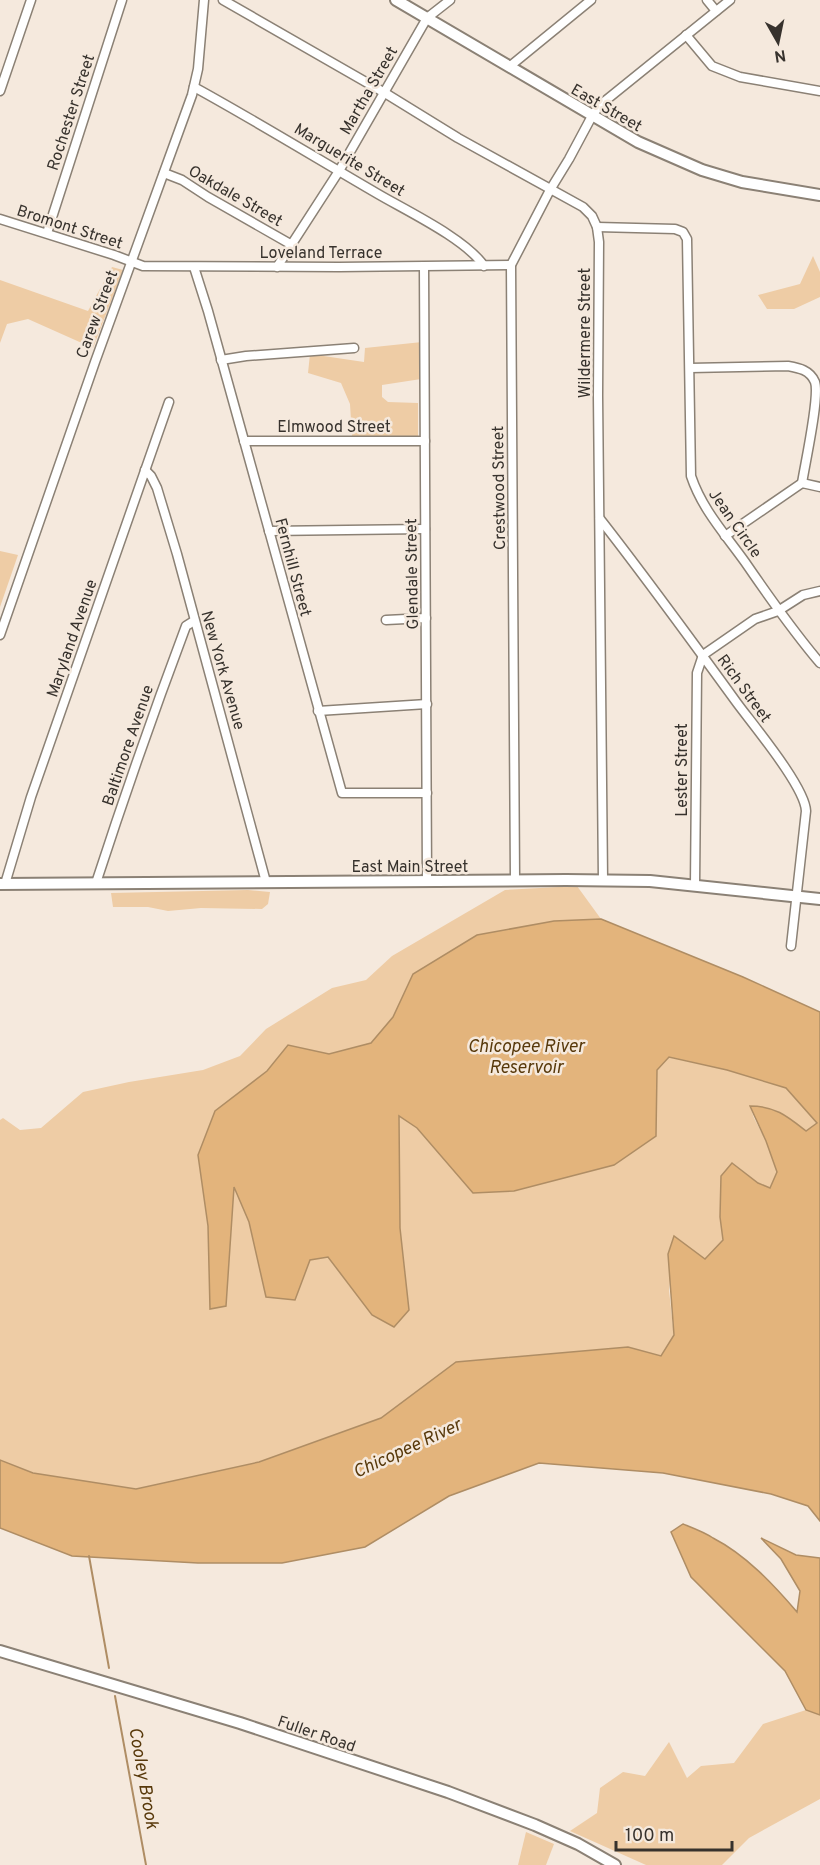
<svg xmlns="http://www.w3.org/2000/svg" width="820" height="1865" font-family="Overpass,sans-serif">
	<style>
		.green { fill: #eecca5 }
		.water { fill: #e3b47c; stroke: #af8d64; stroke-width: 1.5 }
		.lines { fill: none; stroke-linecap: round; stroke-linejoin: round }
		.stream { stroke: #af8d64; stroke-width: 2 }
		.minor-casing { stroke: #8b8175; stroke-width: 11 }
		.major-casing { stroke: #8b8175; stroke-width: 14 }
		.minor { stroke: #fff; stroke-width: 8 }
		.major { stroke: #fff; stroke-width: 10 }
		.labels { text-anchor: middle; stroke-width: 5; stroke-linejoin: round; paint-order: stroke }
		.street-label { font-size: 16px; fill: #37322d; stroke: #f5e9dd }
		.water-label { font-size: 18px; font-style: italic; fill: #58390b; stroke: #f5e9dd }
	</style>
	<rect width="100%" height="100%" fill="#f5e9dd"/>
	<!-- green -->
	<g class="green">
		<path d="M 813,256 L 820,272 L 820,297 L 794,309 L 767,309 L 758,295 L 800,284 Z"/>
		<path d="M 112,267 L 123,270 L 93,348 L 28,319 L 7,324 L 0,343 L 0,280 L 88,311 Z"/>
		<path d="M 422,342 L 421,379 L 382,385 L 382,397 L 388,402 L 418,403 L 418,436 L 352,436 L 350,404 L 341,383 L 308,373 L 310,354 L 364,362 L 365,348 Z"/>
		<path d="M 0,551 L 18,555 L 0,607 Z"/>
		<path d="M 577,886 L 601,919 L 554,921 L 413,974 L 393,1017 L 371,1043 L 329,1054 L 288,1045 L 267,1071 L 215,1111 L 198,1155 L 208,1226 L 226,1305 L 234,1186 L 249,1222 L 266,1296 L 295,1300 L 310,1260 L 328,1257 L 372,1315 L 394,1327 L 409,1309 L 400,1228 L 399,1115 L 514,1191 L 614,1165 L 656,1136 L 657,1070 L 668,1057 L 727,1070 L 786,1088 L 817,1123 L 806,1132 C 787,1116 775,1106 750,1106 L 754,1118 L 766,1141 L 777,1172 L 770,1188 L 758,1183 L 733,1163 L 721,1176 L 720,1217 L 723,1240 L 705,1259 L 674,1237 L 669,1290 L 674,1336 L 661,1356 L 628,1347 L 456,1362 L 381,1418 L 259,1462 L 136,1489 L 33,1473 L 0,1460 L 0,1120 L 3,1118 L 20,1130 L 41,1128 L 83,1092 L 129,1082 L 203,1070 L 240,1056 L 266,1029 L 332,988 L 366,980 L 392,956 L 505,890 Z"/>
		<path d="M 248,890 L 270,892 L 268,904 L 262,909 L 201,908 L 168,911 L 148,907 L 113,907 L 111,893 Z"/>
		<path d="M 806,1710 L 820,1715 L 820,1799 L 749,1838 L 722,1865 L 646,1865 L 570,1831 L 597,1813 L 600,1788 L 623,1772 L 645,1776 L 669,1742 L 687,1778 L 701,1766 L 734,1763 L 763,1724 Z"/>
		<path d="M 526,1832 L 554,1844 L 546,1865 L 518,1865 Z"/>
	</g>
	<!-- water -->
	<g class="water">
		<path d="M 601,919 L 743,977 L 820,1012 L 820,1521 L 808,1506 L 771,1494 L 663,1473 L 539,1463 L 449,1496 L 365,1547 L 282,1563 L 198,1563 L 72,1556 L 0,1528 L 0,1460 L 33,1473 L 136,1489 L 259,1462 L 381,1418 L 456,1362 L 628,1347 L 661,1356 L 674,1335 L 668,1254 L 674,1236 L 705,1259 L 723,1240 L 720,1217 L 721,1176 L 732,1163 L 758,1183 L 770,1188 L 777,1172 L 766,1141 L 750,1106 C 775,1106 787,1116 806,1131 L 817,1123 L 786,1088 L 727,1070 L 669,1057 L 657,1070 L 656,1136 L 614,1165 L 514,1191 L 473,1193 L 417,1128 L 399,1116 L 400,1228 L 409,1310 L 394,1327 L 372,1315 L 328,1257 L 310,1260 L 295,1300 L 266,1297 L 249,1222 L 234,1187 L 226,1306 L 210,1309 L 208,1226 L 198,1155 L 215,1111 L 267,1071 L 288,1045 L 329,1054 L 371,1043 L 393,1017 L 413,974 L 477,935 L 554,921 Z"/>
		<path d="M 683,1524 C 693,1528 704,1532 713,1538 C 746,1555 773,1584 797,1612 L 800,1591 L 781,1559 L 761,1538 L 796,1555 L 820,1558 L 820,1715 L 806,1710 L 785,1671 L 691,1577 L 671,1532 Z"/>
	</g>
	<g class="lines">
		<!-- stream -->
		<g class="stream">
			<path d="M 89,1556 L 109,1668"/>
			<path d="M 115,1696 L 146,1865"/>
		</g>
		<!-- minor casing -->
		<g class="minor-casing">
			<g id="minor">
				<path d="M 223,0 L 385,93 L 458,138 L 583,207 L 592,216 L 597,227 L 599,242 L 598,396 L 603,880"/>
				<path d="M 707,0 L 716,11"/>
				<path d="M 686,35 L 712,66 L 740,77 L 820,91"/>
				<path d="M 509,67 L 591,0"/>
				<path d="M 194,87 C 256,121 316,158 378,194 C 407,211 466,239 484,266"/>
				<path d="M 0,91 L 31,0"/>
				<path d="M 164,173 L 182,180 L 208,197 L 292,245"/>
				<path d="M 0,219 L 114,255 L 143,266 L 339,267 L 511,265"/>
				<path d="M 597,227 L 675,229 L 683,232 L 687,239 L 691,476 C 702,509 725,534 745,562 C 769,597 793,631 820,663"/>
				<path d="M 47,233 L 122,0"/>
				<path d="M 194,267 L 208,311 L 342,793 L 427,793"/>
				<path d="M 277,267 L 339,171 L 427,18 L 450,0"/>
				<path d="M 424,267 L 427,881"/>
				<path d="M 221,360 L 246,356 L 354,348"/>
				<path d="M 690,368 L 788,366 C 799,368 810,370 815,382 C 820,396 805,464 802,483"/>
				<path d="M 244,441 L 425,441"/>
				<path d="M 145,470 L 151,476 L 157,488 L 177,554 L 266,882"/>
				<path d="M 600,519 C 647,579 692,641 737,703 C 754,726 805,787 806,811 L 791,946"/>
				<path d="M 269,531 L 425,529"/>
				<path d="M 725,536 L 802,483 L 820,487"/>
				<path d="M 386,620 L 426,618"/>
				<path d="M 0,635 L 95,362 L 192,95 L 198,69 L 204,0"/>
				<path d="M 318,711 L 427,704"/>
				<path d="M 515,880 L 511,265 L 550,190 L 569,159 L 592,116 L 600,105 L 730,0"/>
				<path d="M 96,883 C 124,797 154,711 186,626 L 194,621"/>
				<path d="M 5,884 L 31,797 L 169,402"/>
				<path d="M 695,886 L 697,673 L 703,655 L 755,619 L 778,611 L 803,595 L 820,591"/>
			</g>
		</g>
		<!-- major casing -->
		<g class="major-casing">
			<g id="major">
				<path d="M 396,0 L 638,142 L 702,170 L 742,182 L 820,195"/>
				<path d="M 0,884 L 566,880 L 650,881 L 820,899"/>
				<path d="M 0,1651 L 240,1723 L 448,1792 L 535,1825 L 578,1844 L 615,1865"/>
			</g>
		</g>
		<!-- minor -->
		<use href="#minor" class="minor"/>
		<!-- major -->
		<use href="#major" class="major"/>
	</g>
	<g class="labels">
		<!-- street labels -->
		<g class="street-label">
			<text transform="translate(368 90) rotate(-60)" y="6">Martha Street</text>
			<text transform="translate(607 107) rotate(30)" y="6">East Street</text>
			<text transform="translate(70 112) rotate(-72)" y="6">Rochester Street</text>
			<text transform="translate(350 159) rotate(31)" y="6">Marguerite Street</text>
			<text transform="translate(236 195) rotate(30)" y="6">Oakdale Street</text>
			<text transform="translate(70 226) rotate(18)" y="6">Bromont Street</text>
			<text x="321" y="258">Loveland Terrace</text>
			<text transform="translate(96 314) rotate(-70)" y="6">Carew Street</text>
			<text transform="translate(584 333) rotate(-90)" y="6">Wildermere Street</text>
			<text x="334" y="432">Elmwood Street</text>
			<text transform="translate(498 488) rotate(-91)" y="6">Crestwood Street</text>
			<text transform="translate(736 523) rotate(55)" y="6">Jean Circle</text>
			<text transform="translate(294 567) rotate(75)" y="6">Fernhill Street</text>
			<text transform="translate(411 574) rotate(-91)" y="6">Glendale Street</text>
			<text transform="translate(71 638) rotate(-71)" y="6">Maryland Avenue</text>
			<text transform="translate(224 670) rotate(74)" y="6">New York Avenue</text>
			<text transform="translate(745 688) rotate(54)" y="6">Rich Street</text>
			<text transform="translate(127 745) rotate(-71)" y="6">Baltimore Avenue</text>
			<text transform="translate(681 770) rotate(-90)" y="6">Lester Street</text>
			<text x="410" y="872">East Main Street</text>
			<text transform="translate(317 1733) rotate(19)" y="6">Fuller Road</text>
		</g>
		<!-- water labels -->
		<g class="water-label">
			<text x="526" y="1052">Chicopee River<tspan x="526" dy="21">Reservoir</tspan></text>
			<text transform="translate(407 1448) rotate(-25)" y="6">Chicopee River</text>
			<text transform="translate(144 1778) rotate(80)" y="6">Cooley Brook</text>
		</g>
	</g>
	<!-- north arrow -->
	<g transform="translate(778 42) rotate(171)" stroke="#f5e9dd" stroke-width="4.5" paint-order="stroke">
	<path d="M0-4.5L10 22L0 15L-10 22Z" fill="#37322d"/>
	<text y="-9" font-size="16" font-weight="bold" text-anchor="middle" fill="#37322d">N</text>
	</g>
	<!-- scale -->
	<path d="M616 1841v9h116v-9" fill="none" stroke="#37322d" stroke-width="3"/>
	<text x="625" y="1841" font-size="18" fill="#37322d" stroke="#f5e9dd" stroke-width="4.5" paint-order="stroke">100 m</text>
</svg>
